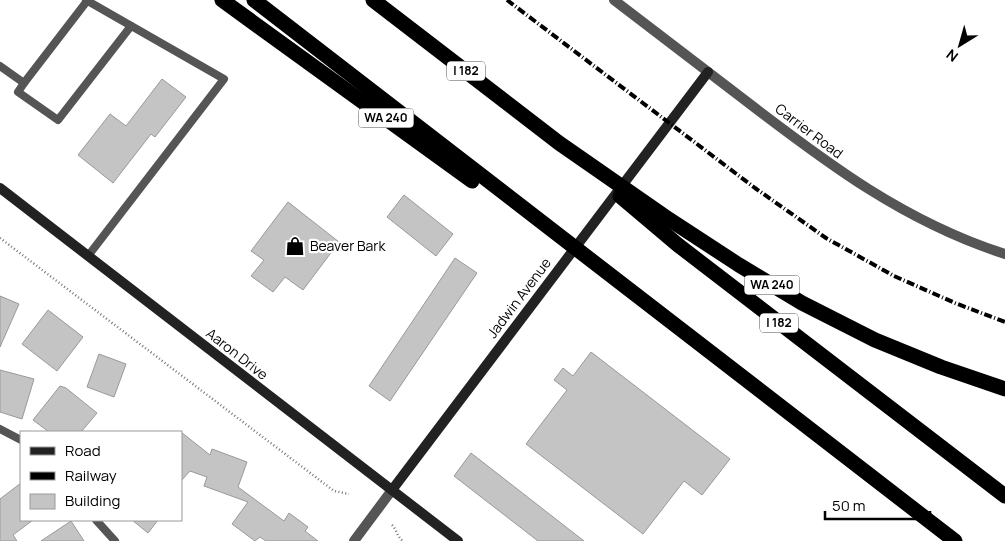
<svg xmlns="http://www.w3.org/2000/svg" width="1005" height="541" font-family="Manrope,sans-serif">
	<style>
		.building { fill: #c4c4c4; stroke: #999 }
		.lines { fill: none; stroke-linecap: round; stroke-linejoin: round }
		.path { stroke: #777; stroke-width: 2.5; stroke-dasharray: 1 2.5; stroke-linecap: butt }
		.lane { stroke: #555; stroke-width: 8 }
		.street { stroke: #555; stroke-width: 10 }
		.secondary { stroke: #222; stroke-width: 10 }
		.highway { stroke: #000; stroke-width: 15 }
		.rail { stroke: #000; stroke-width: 4; stroke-dasharray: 8 2.5 1 2.5; stroke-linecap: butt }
		.labels { text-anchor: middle; stroke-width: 4.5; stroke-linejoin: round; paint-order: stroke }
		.shield { fill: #fff; stroke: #4c4c4c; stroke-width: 1 }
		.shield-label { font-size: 12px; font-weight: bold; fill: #000 }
		.street-label { font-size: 14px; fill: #000; stroke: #fff }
		.poi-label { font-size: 14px; fill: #000; stroke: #fff; text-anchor: start }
	</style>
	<rect width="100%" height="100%" fill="#fff"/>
	<!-- building -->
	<g class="building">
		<path d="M 162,79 L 186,97 L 155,137 L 151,134 L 113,183 L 78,155 L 110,114 L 126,126 Z"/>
		<path d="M 404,195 L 453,234 L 436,256 L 387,217 Z"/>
		<path d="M 288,202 L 339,242 L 303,290 L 285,277 L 273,292 L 251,276 L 264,260 L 251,251 Z"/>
		<path d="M 455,258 L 477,273 L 390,401 L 369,386 Z"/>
		<path d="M 0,296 L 19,304 L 0,347 Z"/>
		<path d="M 48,310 L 83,337 L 57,371 L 22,344 Z"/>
		<path d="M 591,352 L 730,459 L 702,495 L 684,481 L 643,534 L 526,444 L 567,390 L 554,380 L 563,368 L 573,376 Z"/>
		<path d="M 99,354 L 126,364 L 114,397 L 87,387 Z"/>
		<path d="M 0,370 L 34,379 L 22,419 L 0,412 Z"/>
		<path d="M 60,386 L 66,388 L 97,413 L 81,432 L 49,432 L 33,420 Z"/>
		<path d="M 181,432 L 210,455 L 212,449 L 247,462 L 238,487 L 284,521 L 289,513 L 308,527 L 305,531 L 318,541 L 266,541 L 260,537 L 255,541 L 232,524 L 248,502 L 204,486 L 207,477 L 190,471 L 181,481 Z"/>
		<path d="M 471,453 L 584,541 L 538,541 L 454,476 Z"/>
		<path d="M 21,483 L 21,520 L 33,520 L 13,535 L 17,541 L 0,541 L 0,499 Z"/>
		<path d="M 132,520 L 158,520 L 148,533 Z"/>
		<path d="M 71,521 L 84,541 L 41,541 Z"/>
	</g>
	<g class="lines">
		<!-- path -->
		<g class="path">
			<path d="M 0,238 L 334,491 L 349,494"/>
			<path d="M 392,525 C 397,530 397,537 403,541"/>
		</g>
		<!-- lane -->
		<g class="lane">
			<path d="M 86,0 L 224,79 L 88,256"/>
			<path d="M 0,66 L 24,83 L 87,1"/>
			<path d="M 24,83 L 18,92 L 58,120 L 131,26"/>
			<path d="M 0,429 L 21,440"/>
			<path d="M 96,520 L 115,541"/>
		</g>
		<!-- street -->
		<g class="street">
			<path d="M 614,0 C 658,34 702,67 746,101 C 828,164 905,222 1005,254"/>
			<path d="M 354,541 L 392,490"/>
		</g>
		<!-- secondary -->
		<g class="secondary">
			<path d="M 0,188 L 458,541"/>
			<path d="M 392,490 L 708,72"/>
		</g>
		<!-- highway -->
		<g class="highway">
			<path d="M 222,0 L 472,181"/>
			<path d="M 254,0 L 955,541"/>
			<path d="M 373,0 L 559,143 L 664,216 L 739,265 L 802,303 L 875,340 L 941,367 L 1005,389"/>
			<path d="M 620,196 L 678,245 L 1005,496"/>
		</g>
		<!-- rail -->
		<path class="rail" d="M 507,0 L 755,188 L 826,238 L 894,276 L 955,303 L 1005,322"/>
	</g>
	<!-- icons -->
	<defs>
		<g id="shop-bare" transform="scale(1.5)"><path d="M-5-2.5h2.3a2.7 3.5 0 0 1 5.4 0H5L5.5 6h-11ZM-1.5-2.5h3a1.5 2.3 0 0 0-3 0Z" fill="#000" stroke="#fff" stroke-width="2.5" paint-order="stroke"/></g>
	</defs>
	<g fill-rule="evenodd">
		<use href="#shop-bare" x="295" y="246"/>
	</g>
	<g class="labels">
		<!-- shield labels -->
		<g class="shield">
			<rect x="447" y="61.5" width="38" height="19" rx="4"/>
			<rect x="358.5" y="108.5" width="55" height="19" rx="4"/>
			<rect x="744.5" y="275.5" width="55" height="19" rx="4"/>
			<rect x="760" y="313.5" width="38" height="19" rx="4"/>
		</g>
		<g class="shield-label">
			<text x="466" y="75">I 182</text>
			<text x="386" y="122">WA 240</text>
			<text x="772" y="289">WA 240</text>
			<text x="779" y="327">I 182</text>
		</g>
		<!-- street labels -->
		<g class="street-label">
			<text transform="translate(809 131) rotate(37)" y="5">Carrier Road</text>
			<text transform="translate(519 298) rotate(-53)" y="5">Jadwin Avenue</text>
			<text transform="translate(237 354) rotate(38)" y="5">Aaron Drive</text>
		</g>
		<!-- poi labels -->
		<g class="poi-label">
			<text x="310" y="251">Beaver Bark</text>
		</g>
	</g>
	<!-- legend -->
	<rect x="20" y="431" width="162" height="90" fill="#ffffff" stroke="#999999"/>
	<rect x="30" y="447" width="25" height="8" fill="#222222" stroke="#999999"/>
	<text x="65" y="456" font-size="15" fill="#000000">Road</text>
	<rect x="30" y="472" width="25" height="8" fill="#000000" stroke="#999999"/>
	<text x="65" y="481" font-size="15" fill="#000000">Railway</text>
	<rect x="30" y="494" width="25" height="15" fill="#c4c4c4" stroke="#999999"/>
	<text x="65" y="506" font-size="15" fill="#000000">Building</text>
	<!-- north arrow -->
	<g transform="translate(960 45) rotate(217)" stroke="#ffffff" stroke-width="4" paint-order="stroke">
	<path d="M0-4L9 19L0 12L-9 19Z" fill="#000000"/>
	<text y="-8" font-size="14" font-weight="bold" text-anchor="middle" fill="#000000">N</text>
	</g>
	<!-- scale -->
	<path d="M825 511v8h105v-8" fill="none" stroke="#000000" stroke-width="2.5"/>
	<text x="832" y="511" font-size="15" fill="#000000" stroke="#ffffff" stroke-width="4" paint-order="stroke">50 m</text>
</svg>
